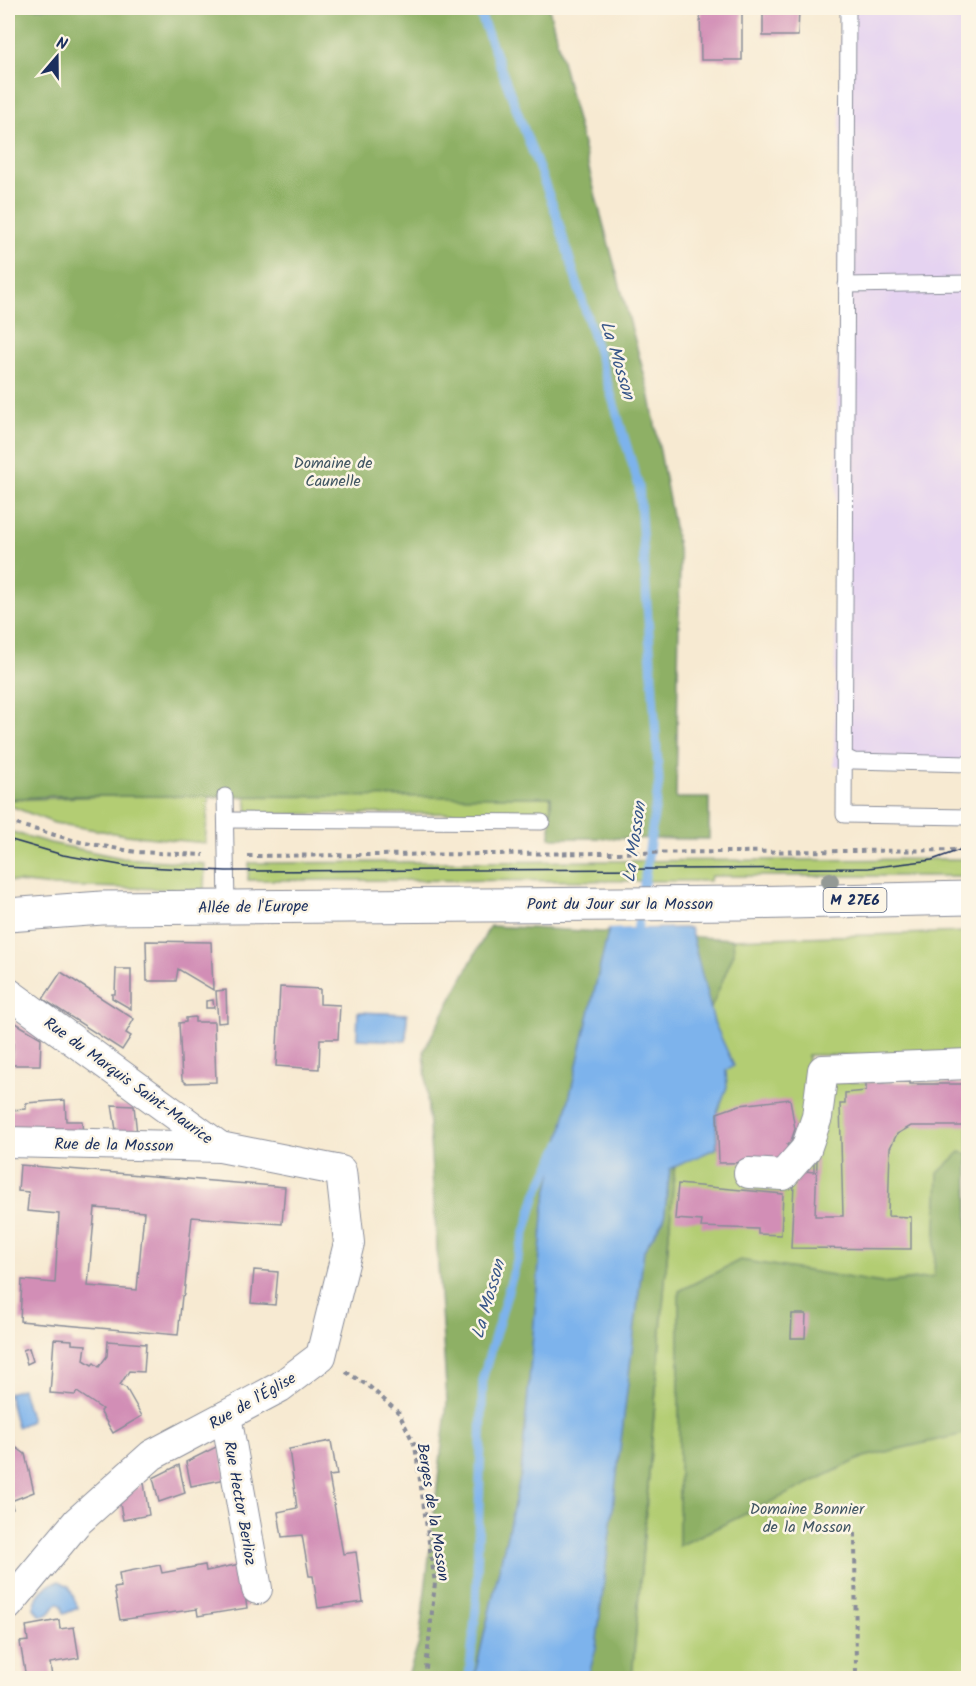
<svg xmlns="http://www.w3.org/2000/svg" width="976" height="1686" font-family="Kalam,sans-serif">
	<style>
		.built { fill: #e5d3f1 }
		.green { fill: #b3cd73; stroke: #677e68; stroke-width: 1.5 }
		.forest { fill: #8eb065; stroke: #547062; stroke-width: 1.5 }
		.water { fill: #7db3ec; stroke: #4c71a5; stroke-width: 1.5 }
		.pier { fill: #f7ead2 }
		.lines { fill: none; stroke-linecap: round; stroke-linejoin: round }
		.stream { stroke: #7db3ec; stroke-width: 9 }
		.building { fill: #d28eb6; fill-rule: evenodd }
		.service-casing { stroke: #898c98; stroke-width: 17 }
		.minor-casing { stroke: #898c98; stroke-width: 32 }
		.primary-casing { stroke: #898c98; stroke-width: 35 }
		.path { stroke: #898c98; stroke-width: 4; stroke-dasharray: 4.5 4.5; stroke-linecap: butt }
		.service { stroke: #fff; stroke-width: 15 }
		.minor { stroke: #fff; stroke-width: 30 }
		.primary { stroke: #fff; stroke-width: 33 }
		.tram { stroke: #1b2f5e; stroke-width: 1.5 }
		.tree { fill: #939995 }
		.labels { text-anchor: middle; stroke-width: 5; stroke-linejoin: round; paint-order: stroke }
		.shield { fill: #fcf5e5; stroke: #5e6a86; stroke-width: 1.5 }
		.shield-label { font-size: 15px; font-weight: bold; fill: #1b2f5e }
		.park-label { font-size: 16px; fill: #415663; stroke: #fcf5e5 }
		.street-label { font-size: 16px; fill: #1b2f5e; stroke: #fcf5e5 }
		.water-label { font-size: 18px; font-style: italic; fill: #385789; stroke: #fcf5e5 }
	</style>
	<rect width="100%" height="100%" fill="#fcf5e5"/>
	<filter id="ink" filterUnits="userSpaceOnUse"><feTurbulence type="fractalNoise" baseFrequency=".0167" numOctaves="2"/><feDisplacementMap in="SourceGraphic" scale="12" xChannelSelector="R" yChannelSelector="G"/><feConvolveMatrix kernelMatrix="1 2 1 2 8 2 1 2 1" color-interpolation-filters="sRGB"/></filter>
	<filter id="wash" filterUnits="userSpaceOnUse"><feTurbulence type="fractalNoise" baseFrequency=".008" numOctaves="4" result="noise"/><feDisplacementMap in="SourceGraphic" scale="24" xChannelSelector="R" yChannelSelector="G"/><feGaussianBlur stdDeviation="1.35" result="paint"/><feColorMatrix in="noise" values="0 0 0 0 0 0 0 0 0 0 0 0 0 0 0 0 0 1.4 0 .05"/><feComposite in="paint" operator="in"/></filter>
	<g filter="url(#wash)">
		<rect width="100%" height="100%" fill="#f7ead2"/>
		<!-- built -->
		<path class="built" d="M 841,8 L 968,8 L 968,771 L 834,766 Z"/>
		<!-- green -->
		<g class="green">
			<path d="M 204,792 L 551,797 L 550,813 L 248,814 L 246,797 L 209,797 L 205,843 L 126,835 L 54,823 L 8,805 L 8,800 Z"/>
			<path d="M 8,831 L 50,843 L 122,858 L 205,864 L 204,890 L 52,886 L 9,881 Z"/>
			<path d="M 968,859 L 968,876 L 711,876 L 710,881 L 248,880 L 249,863 Z"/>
			<path d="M 968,932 L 968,1052 L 959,1056 L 808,1055 L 809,1081 L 968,1085 L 968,1678 L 632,1678 L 682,1078 L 733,939 Z"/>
		</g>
		<!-- forest -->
		<g class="forest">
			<path d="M 8,8 L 549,8 L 597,201 L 649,392 L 680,559 L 676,798 L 709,798 L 709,839 L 550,838 L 551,797 L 56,796 L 8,799 Z"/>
			<path d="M 490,926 L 733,939 L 734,953 L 682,1078 L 632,1678 L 407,1678 L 419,1643 L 447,1402 L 424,1050 Z"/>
			<path d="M 960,1152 L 968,1154 L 968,1433 L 864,1457 L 679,1546 L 679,1291 L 740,1260 L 882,1283 L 934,1277 L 938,1173 Z"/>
		</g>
		<!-- water -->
		<g class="water">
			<path d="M 609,928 L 690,928 L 714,1022 L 734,1066 L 726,1070 L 727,1087 L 716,1116 L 717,1148 L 670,1169 L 664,1219 L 644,1250 L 596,1648 L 588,1678 L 474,1678 L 521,1474 L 544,1206 Z"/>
			<path d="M 358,1012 L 407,1014 L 406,1041 L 357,1039 Z"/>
			<path d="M 22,1389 L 31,1421 L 17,1427 L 8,1393 Z"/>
			<path d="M 59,1581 L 69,1586 L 78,1608 L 64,1614 L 62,1606 L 58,1603 C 51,1609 51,1618 39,1615 L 34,1608 C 36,1594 45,1585 59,1581 Z"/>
		</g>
		<!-- pier -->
		<path class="pier" d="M 609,925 L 690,925 L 693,927 L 606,929 Z"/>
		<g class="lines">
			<!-- stream -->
			<g class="stream">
				<path d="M 478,8 L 555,211 L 639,486 L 659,781 L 636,939"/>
				<path d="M 469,1678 L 476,1608 L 483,1377 L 536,1195 L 561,1144"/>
			</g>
		</g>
		<g id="blocks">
			<!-- building -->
			<g class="building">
				<path d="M 700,8 L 742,8 L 742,60 L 701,60 Z"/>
				<path d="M 763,8 L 799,8 L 798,36 L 763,36 Z"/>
				<path d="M 146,941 L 211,942 L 213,990 L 178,969 L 176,981 L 147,981 Z"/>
				<path d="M 116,969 L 131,969 L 131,1009 L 112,998 L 112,994 L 115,994 Z"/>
				<path d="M 61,972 L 134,1019 L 126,1033 L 131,1036 L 122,1050 L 43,999 Z"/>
				<path d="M 280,987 L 320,989 L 320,1004 L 340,1005 L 338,1039 L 320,1039 L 319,1069 L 276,1066 Z"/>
				<path d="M 226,990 L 227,1022 L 218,1023 L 216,991 Z"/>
				<path d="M 213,1000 L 214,1008 L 206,1008 L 206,1001 Z"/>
				<path d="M 195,1017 L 195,1022 L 214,1022 L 216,1082 L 186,1083 L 182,1079 L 179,1023 L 186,1022 L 186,1018 Z"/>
				<path d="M 14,1022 L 41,1038 L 40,1065 L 12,1065 Z"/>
				<path d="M 8,1032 L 11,1032 L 10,1085 L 8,1086 Z"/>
				<path d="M 910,1082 L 910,1084 L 968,1084 L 968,1126 L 911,1126 L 897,1134 L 890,1148 L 888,1216 L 911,1217 L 911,1249 L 791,1248 L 794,1184 L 804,1171 L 814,1172 L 814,1160 L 817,1160 L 815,1216 L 843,1216 L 840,1104 L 845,1104 L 845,1093 L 866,1091 L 866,1083 Z"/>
				<path d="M 790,1099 L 795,1129 L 790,1144 L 787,1144 L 791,1162 L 719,1163 L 717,1113 L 740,1105 Z"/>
				<path d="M 65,1100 L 66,1121 L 82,1121 L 83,1136 L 11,1139 L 10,1110 L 26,1109 L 26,1103 Z"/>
				<path d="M 112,1105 L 134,1106 L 137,1134 L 117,1136 Z"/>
				<path d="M 20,1165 L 285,1187 L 282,1224 L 192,1217 L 184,1295 L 182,1296 L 178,1335 L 20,1321 L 22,1280 L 55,1283 L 59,1214 L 27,1211 L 29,1192 L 18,1191 ZM 95,1208 L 144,1212 L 137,1290 L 88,1286 Z"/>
				<path d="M 678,1184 L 783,1194 L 781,1235 L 758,1234 L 758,1229 L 701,1227 L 702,1221 L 675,1219 Z"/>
				<path d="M 254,1270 L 278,1272 L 275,1305 L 251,1303 Z"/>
				<path d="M 792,1314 L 806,1314 L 805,1338 L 791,1338 Z"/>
				<path d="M 54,1339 L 72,1340 L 72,1344 L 86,1345 L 84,1360 L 92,1365 L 94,1363 L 99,1367 L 107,1356 L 108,1341 L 146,1344 L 144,1372 L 129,1371 L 120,1385 L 126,1388 L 142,1416 L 113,1433 L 100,1411 L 102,1409 L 77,1392 L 75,1395 L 50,1393 Z"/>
				<path d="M 29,1348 L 33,1361 L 27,1364 L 23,1350 Z"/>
				<path d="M 8,1435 L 10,1443 L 25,1454 L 34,1492 L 11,1501 L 13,1509 L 8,1511 Z"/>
				<path d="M 331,1441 L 337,1475 L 329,1476 L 343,1554 L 356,1552 L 363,1602 L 318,1608 L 313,1576 L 309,1576 L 302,1535 L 282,1537 L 278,1512 L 297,1508 L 289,1449 Z"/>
				<path d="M 220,1445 L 226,1479 L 191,1486 L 186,1462 Z"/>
				<path d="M 179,1465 L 185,1493 L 159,1502 L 153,1478 Z"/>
				<path d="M 144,1483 L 149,1515 L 123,1520 L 119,1499 Z"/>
				<path d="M 240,1564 L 247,1608 L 198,1616 L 197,1609 L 120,1620 L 114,1588 L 121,1587 L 119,1573 L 160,1565 L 162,1573 L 205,1565 L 206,1571 Z"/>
				<path d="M 59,1620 L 60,1629 L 74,1627 L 79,1658 L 50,1663 L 52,1677 L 26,1678 L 20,1642 L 28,1641 L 26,1626 Z"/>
			</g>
		</g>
	</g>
	<g filter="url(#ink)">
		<use href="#blocks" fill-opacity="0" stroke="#898c98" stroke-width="1.5"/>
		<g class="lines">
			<!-- service casing -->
			<g class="service-casing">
				<g id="service">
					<path d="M 848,8 L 844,815 L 968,817"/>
					<path d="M 846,285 L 968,283"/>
					<path d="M 843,756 L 854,761 L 968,764"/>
					<path d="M 225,796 L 227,906"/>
					<path d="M 226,820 L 542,822"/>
				</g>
			</g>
			<!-- minor casing -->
			<g class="minor-casing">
				<g id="minor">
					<path d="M 8,993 L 220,1147"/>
					<path d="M 8,1142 L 220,1147 L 341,1171 L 349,1243 L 321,1356 L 280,1387 L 152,1455 L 77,1522 L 8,1605"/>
					<path d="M 749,1173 L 783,1175 L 806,1149 L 817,1117 L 823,1070 L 968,1064"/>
					<path d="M 226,1416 L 257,1589"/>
				</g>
			</g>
			<!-- primary casing -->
			<g class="primary-casing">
				<path id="primary" d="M 8,915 L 102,908 L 741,903 L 968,898"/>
			</g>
			<!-- path -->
			<g class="path">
				<path d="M 8,822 L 80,842 L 136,852 L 204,855"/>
				<path d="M 248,856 L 968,850"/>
				<path d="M 346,1372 L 370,1387 L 399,1413 L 415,1446 L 435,1583 L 425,1678"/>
				<path d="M 855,1533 L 856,1678"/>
			</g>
			<!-- service -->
			<use href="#service" class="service"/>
			<!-- minor -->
			<use href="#minor" class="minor"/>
			<!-- primary -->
			<use href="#primary" class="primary"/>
			<!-- tram -->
			<path class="tram" d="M 8,839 L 63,855 L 126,866 L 226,871 L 868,868 L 932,860 L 968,847"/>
		</g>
		<!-- trees -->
		<circle class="tree" cx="830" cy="881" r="9"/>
	</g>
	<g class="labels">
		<!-- shield labels -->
		<rect class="shield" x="823.5" y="888" width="63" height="24" rx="4.5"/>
		<g class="shield-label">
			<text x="855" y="905">M 27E6</text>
		</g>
		<!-- park labels -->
		<g class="park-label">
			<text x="333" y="468">Domaine de<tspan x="333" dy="18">Caunelle</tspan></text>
			<text x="807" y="1514">Domaine Bonnier<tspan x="807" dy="18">de la Mosson</tspan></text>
		</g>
		<!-- street labels -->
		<g class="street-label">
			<text x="620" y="909">Pont du Jour sur la Mosson</text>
			<text transform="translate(253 906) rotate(-1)" y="6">Allée de l'Europe</text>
			<text transform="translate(129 1080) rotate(36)" y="6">Rue du Marquis Saint-Maurice</text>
			<text transform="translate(114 1144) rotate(1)" y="6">Rue de la Mosson</text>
			<text transform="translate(252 1400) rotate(-30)" y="6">Rue de l'Église</text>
			<text transform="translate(241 1503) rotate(80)" y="6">Rue Hector Berlioz</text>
			<text transform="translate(434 1512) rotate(81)" y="6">Berges de la Mosson</text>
		</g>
		<!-- water labels -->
		<g class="water-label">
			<text transform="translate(618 360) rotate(73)" y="6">La Mosson</text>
			<text transform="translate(634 842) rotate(-82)" y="6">La Mosson</text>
			<text transform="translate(488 1299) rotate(-74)" y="6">La Mosson</text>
		</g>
	</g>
	<!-- margin -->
	<rect width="976" height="1686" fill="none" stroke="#fcf5e5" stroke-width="30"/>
	<!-- north arrow -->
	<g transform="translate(57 57) rotate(20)" stroke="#fcf5e5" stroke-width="4.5" paint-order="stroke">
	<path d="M0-4.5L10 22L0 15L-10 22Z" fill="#1b2f5e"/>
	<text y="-9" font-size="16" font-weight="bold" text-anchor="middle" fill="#1b2f5e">N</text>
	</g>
</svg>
